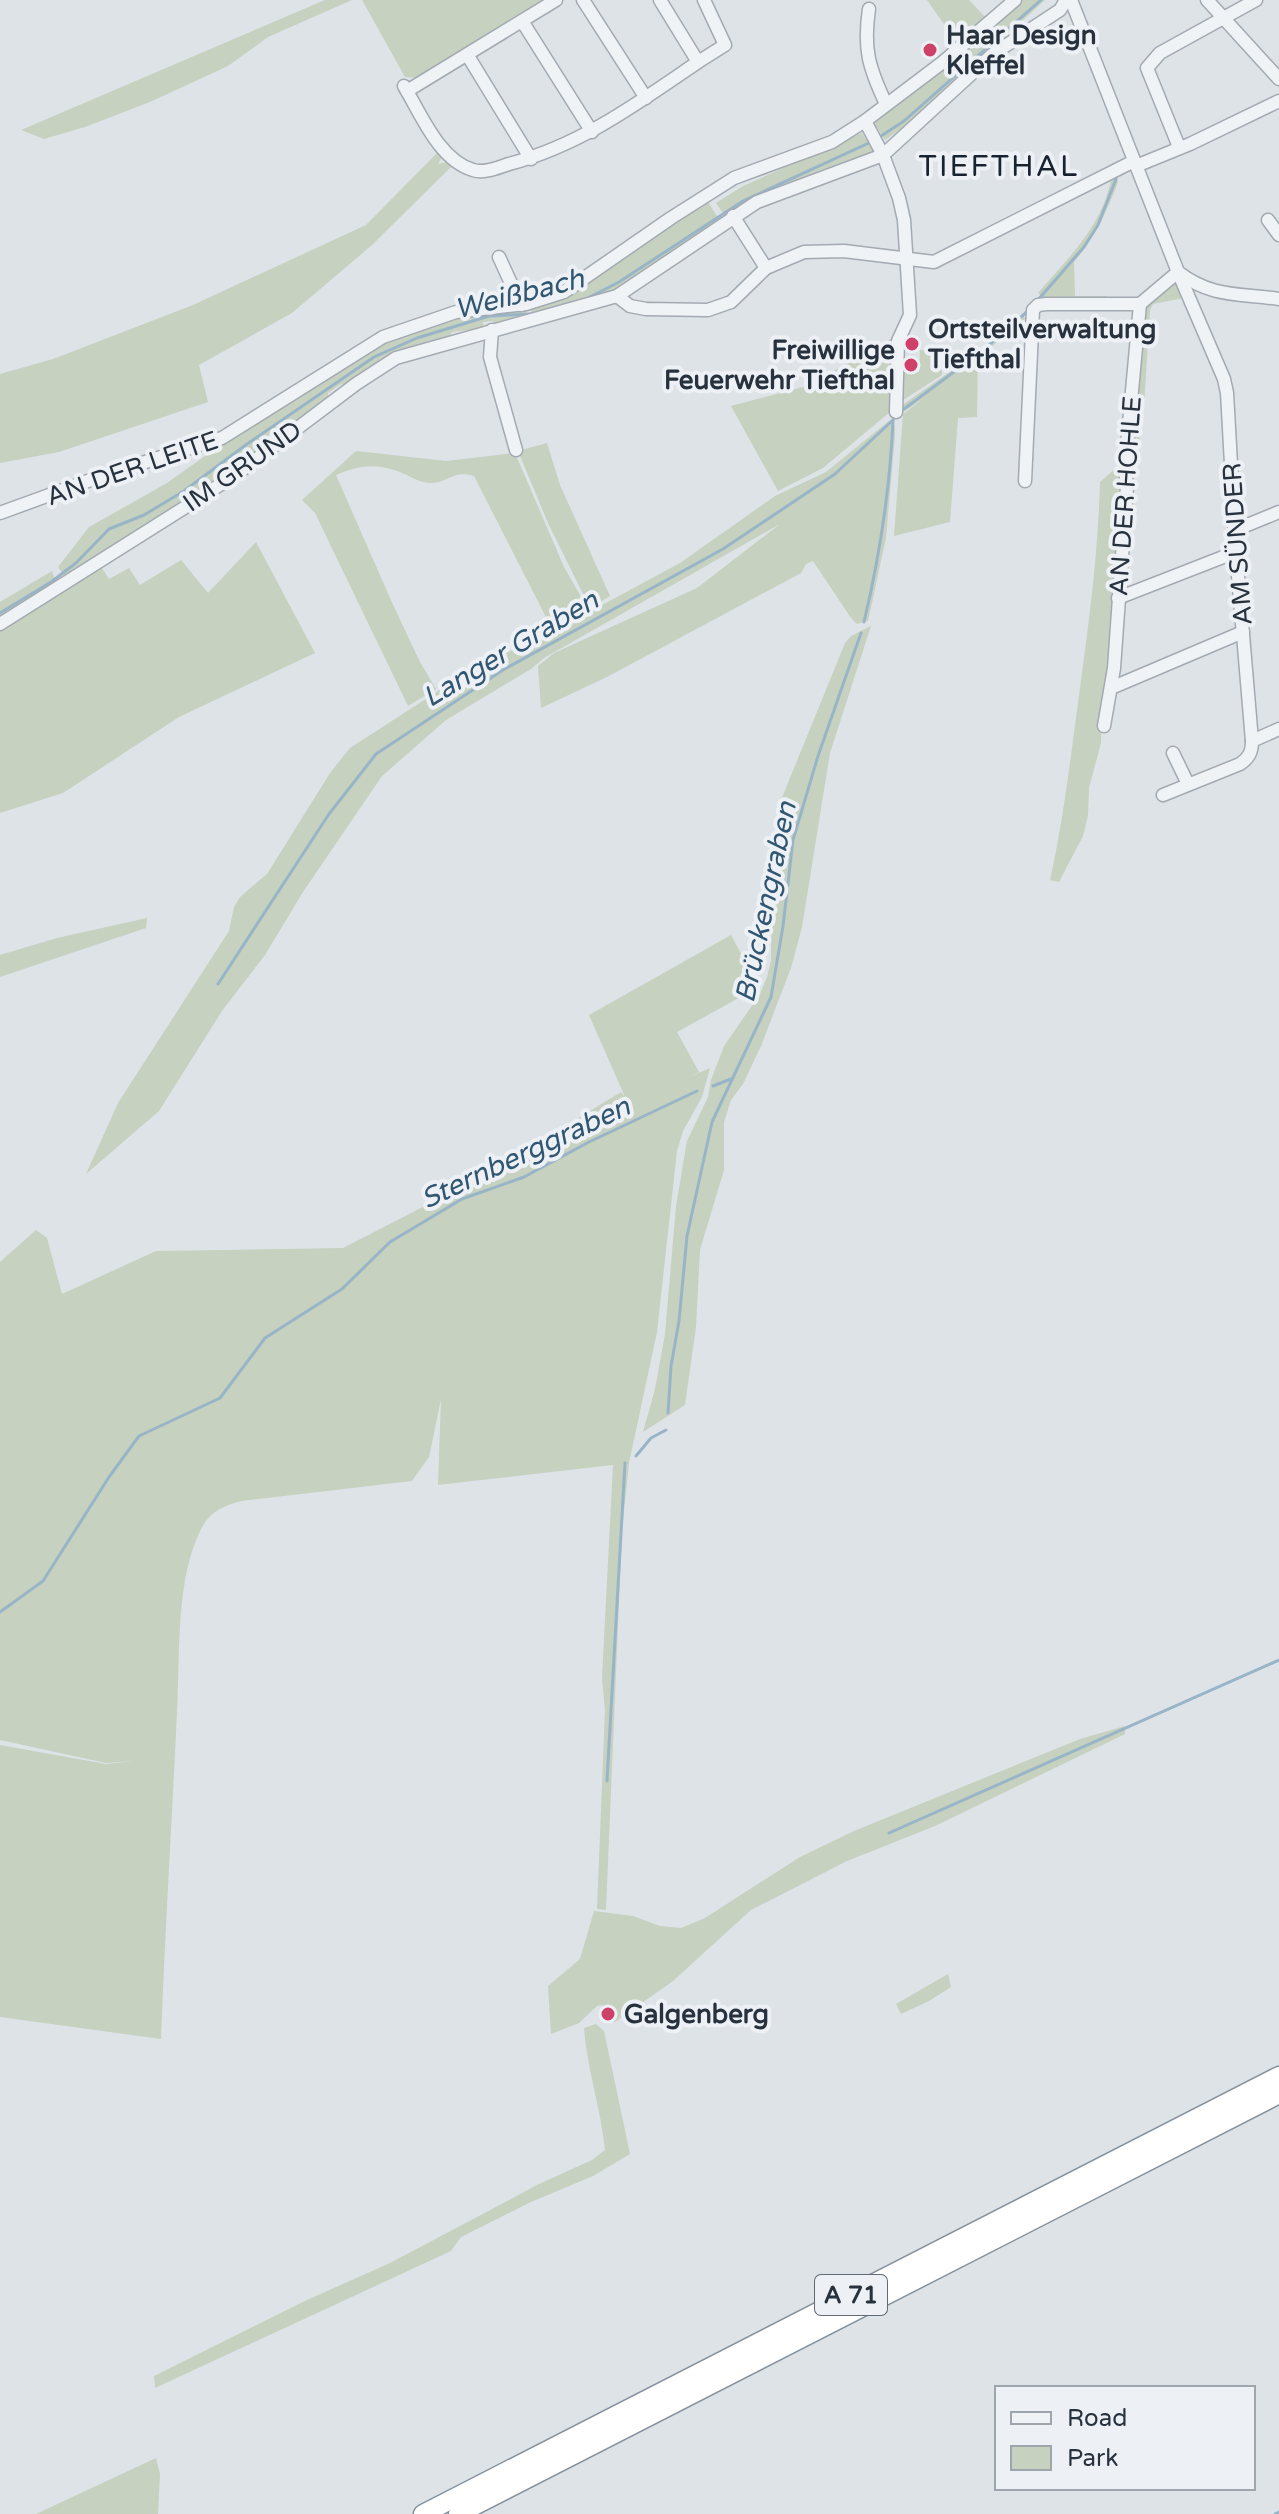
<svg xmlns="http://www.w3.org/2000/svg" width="1279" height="2514" font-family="'Varela Round',sans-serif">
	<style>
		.green { fill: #c6d1bf }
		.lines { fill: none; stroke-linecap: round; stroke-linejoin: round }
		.stream { stroke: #98b5c8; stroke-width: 3 }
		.minor-casing { stroke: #a3aab2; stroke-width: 15 }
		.highway-casing { stroke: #85929e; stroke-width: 21 }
		.minor { stroke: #f0f3f6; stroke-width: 12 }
		.highway { stroke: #fff; stroke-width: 18 }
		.poi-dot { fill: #ce4168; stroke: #edf1f5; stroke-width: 3 }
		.labels { text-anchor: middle; stroke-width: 8; stroke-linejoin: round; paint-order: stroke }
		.shield { fill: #edf1f5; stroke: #626b75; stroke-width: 2 }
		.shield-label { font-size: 24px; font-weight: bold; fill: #27323e }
		.poi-label { font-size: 26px; font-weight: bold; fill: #27323e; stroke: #edf1f5; text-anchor: start }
		.street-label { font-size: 26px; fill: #27323e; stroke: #edf1f5 }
		.water-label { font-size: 28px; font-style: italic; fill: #315672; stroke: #edf1f5 }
		.quarter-label { font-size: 30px; letter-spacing: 2px; fill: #19232f; stroke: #edf1f5 }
	</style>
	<rect width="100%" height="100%" fill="#dee3e8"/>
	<!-- green -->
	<g class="green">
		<path d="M 325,0 L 352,0 L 268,37 L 228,66 L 150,102 L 85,127 L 44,139 L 21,130 Z"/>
		<path d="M 362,0 L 548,0 L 418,78 L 405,77 Z"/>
		<path d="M 927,0 L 969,0 L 987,19 L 958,44 Z"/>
		<path d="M 1021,0 L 1045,0 L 911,122 L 885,140 L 873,121 Z"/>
		<path d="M 862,133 L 875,153 L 759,196 L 724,215 L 716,203 L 743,186 Z"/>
		<path d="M 440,150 L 443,155 L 438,164 L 447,162 L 451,167 L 372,245 L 292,313 L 199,365 L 208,402 L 59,452 L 0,463 L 0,374 L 53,359 L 193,305 L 366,225 Z"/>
		<path d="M 1114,177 L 1117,178 L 1118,182 C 1107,212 1094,238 1074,262 L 1075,296 L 1107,296 L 1107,300 L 1048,302 L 1038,293 C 1068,258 1102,227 1111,179 Z"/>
		<path d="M 706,199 L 720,221 L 618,288 L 582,304 L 534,318 L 530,309 L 571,293 Z"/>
		<path d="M 1173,283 L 1182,287 L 1184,298 L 1153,304 L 1150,310 L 1144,407 L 1134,477 L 1129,472 L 1142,305 Z"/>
		<path d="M 525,309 L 529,318 L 494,326 L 493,321 L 483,322 L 484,329 C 473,332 465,329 452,332 L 449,338 L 348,386 L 341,384 L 328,393 L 328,400 L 283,435 L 274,431 L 259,443 L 266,447 L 226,477 L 66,578 L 58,567 L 89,527 L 167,483 L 250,424 L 382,342 L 459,314 Z"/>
		<path d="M 1023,314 L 1025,319 L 978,358 L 977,417 L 958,418 L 950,522 L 894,536 L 903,414 L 924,398 L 899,415 L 901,406 L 978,352 Z"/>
		<path d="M 894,337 L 890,412 L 823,468 L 778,491 L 731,406 L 807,386 Z"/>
		<path d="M 920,350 L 941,351 L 942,375 L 900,402 L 902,371 L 919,372 Z"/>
		<path d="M 890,420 L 895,426 L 895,435 L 886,538 L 868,621 L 857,624 L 851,618 L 813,561 L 806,564 L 801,573 L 607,677 L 541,708 L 538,666 L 554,653 L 697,588 L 780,524 L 544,658 L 531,669 L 446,720 L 382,776 L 303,892 L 265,955 L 222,1011 L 159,1111 L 86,1174 L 118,1103 L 229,931 L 234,907 L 240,897 L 267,874 L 330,773 L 350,748 L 466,673 L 591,611 L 680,563 L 775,496 L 826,472 Z"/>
		<path d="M 547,443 L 560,485 L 610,596 L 590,608 L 548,523 L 518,451 Z"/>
		<path d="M 356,451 L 446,461 L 515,453 L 564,567 L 588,609 L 550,625 L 474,476 C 452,470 450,482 432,483 C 418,483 409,475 397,471 C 372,463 359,466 336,475 L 394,607 L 420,662 L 436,689 L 408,706 L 315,513 L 302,500 Z"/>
		<path d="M 1117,467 L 1121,487 L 1111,648 L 1102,701 L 1101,743 L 1089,788 L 1088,815 L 1083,836 L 1059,882 L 1050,880 C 1063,822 1070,762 1078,703 C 1088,630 1098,557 1100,482 Z"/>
		<path d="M 256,542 L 315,653 L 179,717 L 63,793 L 0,813 L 0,627 L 100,565 L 109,579 L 129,568 L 140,585 L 181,560 L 208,593 Z"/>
		<path d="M 52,571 L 56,584 L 0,620 L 0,602 Z"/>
		<path d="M 871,626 L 830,753 L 802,927 L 791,968 L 761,1046 L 743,1084 L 731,1100 L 724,1122 L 724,1170 L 700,1250 L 696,1327 L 685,1405 L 643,1432 L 655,1389 L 665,1334 L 676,1206 L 687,1141 L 708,1097 L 711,1080 L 724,1046 L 760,994 L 767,977 L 771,961 L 772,861 L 779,805 L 845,643 L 851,636 Z"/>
		<path d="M 147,918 L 146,928 L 0,977 L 0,955 L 57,938 Z"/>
		<path d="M 731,935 L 757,983 L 755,989 L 677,1032 L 699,1072 L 689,1077 L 710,1068 L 702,1097 L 683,1131 L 677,1151 L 657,1332 L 629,1463 L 622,1531 L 606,1910 L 597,1909 L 605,1710 L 602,1678 L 613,1465 L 438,1485 L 441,1399 L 429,1457 L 412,1481 L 241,1501 C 214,1509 205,1516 195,1543 C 176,1593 180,1659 177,1712 C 172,1820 165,1930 161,2039 L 0,2017 L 0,1745 L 106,1764 L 133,1761 L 106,1763 L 0,1740 L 0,1262 L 36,1230 L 47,1238 L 62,1294 L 156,1251 L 343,1248 L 489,1173 L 621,1092 L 625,1097 L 589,1015 Z"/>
		<path d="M 1125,1726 L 1125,1734 L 935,1826 L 847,1861 L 751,1910 L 673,1981 L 615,2022 L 609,2022 L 603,2014 L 602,2005 L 597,2006 L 579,2023 L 551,2034 L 548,1986 L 580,1959 L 594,1911 L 633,1916 L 660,1926 L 681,1928 L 705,1918 L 800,1857 L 854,1831 L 1080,1739 Z"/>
		<path d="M 948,1974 L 951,1987 L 929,2001 L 901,2014 L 896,2004 Z"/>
		<path d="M 596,2024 L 604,2031 L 630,2154 L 593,2176 L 531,2202 L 461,2237 L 451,2251 L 155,2388 L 154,2376 L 307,2300 L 390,2263 L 539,2184 L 592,2160 L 605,2150 C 601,2109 587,2069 584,2028 Z"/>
		<path d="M 156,2458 L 160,2474 L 158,2514 L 36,2514 Z"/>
	</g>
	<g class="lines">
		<!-- stream -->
		<g class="stream">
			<path d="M 878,138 L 904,121 L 1041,0"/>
			<path d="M 588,298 L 619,282 L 743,201 L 871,142"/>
			<path d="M 1037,301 L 1084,247 L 1098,225 L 1116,179"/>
			<path d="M 904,409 L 982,351 L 1029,310"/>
			<path d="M 0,613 L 51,582 L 76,563 L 109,529 L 144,515 L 184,491 L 247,444 L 374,357 L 417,338 L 489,316 L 531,314"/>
			<path d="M 864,622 C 880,555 890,489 893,420"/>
			<path d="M 218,984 L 329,814 L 376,754 L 503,670 L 723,549 L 835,474 L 893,420"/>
			<path d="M 713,1086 L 731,1079"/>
			<path d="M 668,1413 L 671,1366 L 679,1321 L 687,1236 L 712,1122 L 771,997 L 783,926 L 793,840 L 818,756 L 861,633"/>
			<path d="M 636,1456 L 651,1438 L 666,1430"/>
			<path d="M 0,1612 L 43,1581 L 109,1477 L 139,1436 L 220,1398 L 265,1338 L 342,1289 L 390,1242 L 462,1199 L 524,1177 L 589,1142 L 697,1091"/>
			<path d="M 607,1781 L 625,1463"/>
			<path d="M 889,1833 L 1279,1660"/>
			<path d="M 1275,2514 L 1279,2512"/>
		</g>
		<!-- minor casing -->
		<g class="minor-casing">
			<g id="minor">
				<path d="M 583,0 L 646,98"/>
				<path d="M 1071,0 L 1178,272 C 1212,298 1239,293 1279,299"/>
				<path d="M 1207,0 L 1279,79"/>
				<path d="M 869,9 C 863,49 869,68 886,104"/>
				<path d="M 522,21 L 592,132"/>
				<path d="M 468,56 L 531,159"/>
				<path d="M 698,62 L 725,45 L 704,0"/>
				<path d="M 404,86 C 421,114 439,160 473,170 C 484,174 499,167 509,164 C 581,145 638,103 698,62 L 660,0"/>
				<path d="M 407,91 L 556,0"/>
				<path d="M 865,121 L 883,155 L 899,198 L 904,220 L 910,315 L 898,341 L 896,412"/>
				<path d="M 1179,147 L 1147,68 L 1160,53 L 1256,0"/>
				<path d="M 1136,166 L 1190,144 L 1279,101"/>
				<path d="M 733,216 L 766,268"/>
				<path d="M 1268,220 L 1279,235"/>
				<path d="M 499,257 L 521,305"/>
				<path d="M 617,296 L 630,306 L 646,309 L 708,310 L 731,302 L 766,268 L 804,252 L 844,251 L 934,262 L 1134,161"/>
				<path d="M 492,330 L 490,357 L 516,450"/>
				<path d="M 1025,481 L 1033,310 L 1038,305 L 1046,304 L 1140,304 L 1178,272 L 1224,379 L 1227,393 L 1236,552 L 1252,741 C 1252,752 1249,758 1240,764 L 1163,795"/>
				<path d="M 0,513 L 107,474 L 222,438 L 383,337 L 456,312 L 526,304 L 564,292 L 671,218 L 734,178 L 832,142 L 865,121 L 943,62 L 1015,0"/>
				<path d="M 1235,530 L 1279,512"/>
				<path d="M 1118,598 L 1236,552"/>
				<path d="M 0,624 L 195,501 L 238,473 L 356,384 L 396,358 L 617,296 L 757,202 L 883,155 L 993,54 L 1060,10 L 1066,0"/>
				<path d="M 1111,688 L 1243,632"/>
				<path d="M 1104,726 L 1114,668 L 1127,487 L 1125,467 L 1140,304"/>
				<path d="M 1252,741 L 1279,729"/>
				<path d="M 1173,753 L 1188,784"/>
			</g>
		</g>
		<!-- highway casing -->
		<g class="highway-casing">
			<g id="highway">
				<path d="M 423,2514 L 1279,2076"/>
				<path d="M 458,2514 L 1279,2094"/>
			</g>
		</g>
		<!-- minor -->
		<use href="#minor" class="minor"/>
		<!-- highway -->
		<use href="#highway" class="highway"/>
	</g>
	<!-- markers -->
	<g class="poi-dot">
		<circle cx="930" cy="50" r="8"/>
		<circle cx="912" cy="344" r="8"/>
		<circle cx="911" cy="365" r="8"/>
		<circle cx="608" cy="2014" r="8"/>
	</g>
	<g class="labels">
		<!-- shield labels -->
		<rect class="shield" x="815" y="2275" width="72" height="40" rx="6"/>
		<g class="shield-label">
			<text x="851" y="2303">A 71</text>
		</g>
		<!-- poi labels -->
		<g class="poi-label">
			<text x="946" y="44">Haar Design<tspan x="946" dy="30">Kleffel</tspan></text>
			<text x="928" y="338">Ortsteilverwaltung<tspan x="928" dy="30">Tiefthal</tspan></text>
			<text x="895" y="359" text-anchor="end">Freiwillige<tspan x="895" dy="30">Feuerwehr Tiefthal</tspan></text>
			<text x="624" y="2023">Galgenberg</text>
		</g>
		<!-- street labels -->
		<g class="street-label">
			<text transform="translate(242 466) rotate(-35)" y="9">IM GRUND</text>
			<text transform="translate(132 468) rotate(-19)" y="9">AN DER LEITE</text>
			<text transform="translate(1125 496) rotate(-86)" y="9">AN DER HOHLE</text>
			<text transform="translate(1237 544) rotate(-94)" y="9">AM SÜNDER</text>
		</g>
		<!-- water labels -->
		<g class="water-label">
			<text transform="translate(519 293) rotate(-14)" y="10">Weißbach</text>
			<text transform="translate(510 648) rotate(-31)" y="10">Langer Graben</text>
			<text transform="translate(765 902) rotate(-78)" y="10">Brückengraben</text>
			<text transform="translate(525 1152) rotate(-25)" y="10">Sternberggraben</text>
		</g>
		<!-- quarter labels -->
		<g class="quarter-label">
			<text x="999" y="176">TIEFTHAL</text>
		</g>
	</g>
	<!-- legend -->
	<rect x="995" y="2386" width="260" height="104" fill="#edf1f5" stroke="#9ea5ac" stroke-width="2"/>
	<rect x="1011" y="2412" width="40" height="12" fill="#f0f3f6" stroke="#9ea5ac" stroke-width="2"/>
	<text x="1067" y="2426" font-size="24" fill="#27323e">Road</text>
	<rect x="1011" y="2446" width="40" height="24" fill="#c6d1bf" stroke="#9ea5ac" stroke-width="2"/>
	<text x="1067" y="2466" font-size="24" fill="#27323e">Park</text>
</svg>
